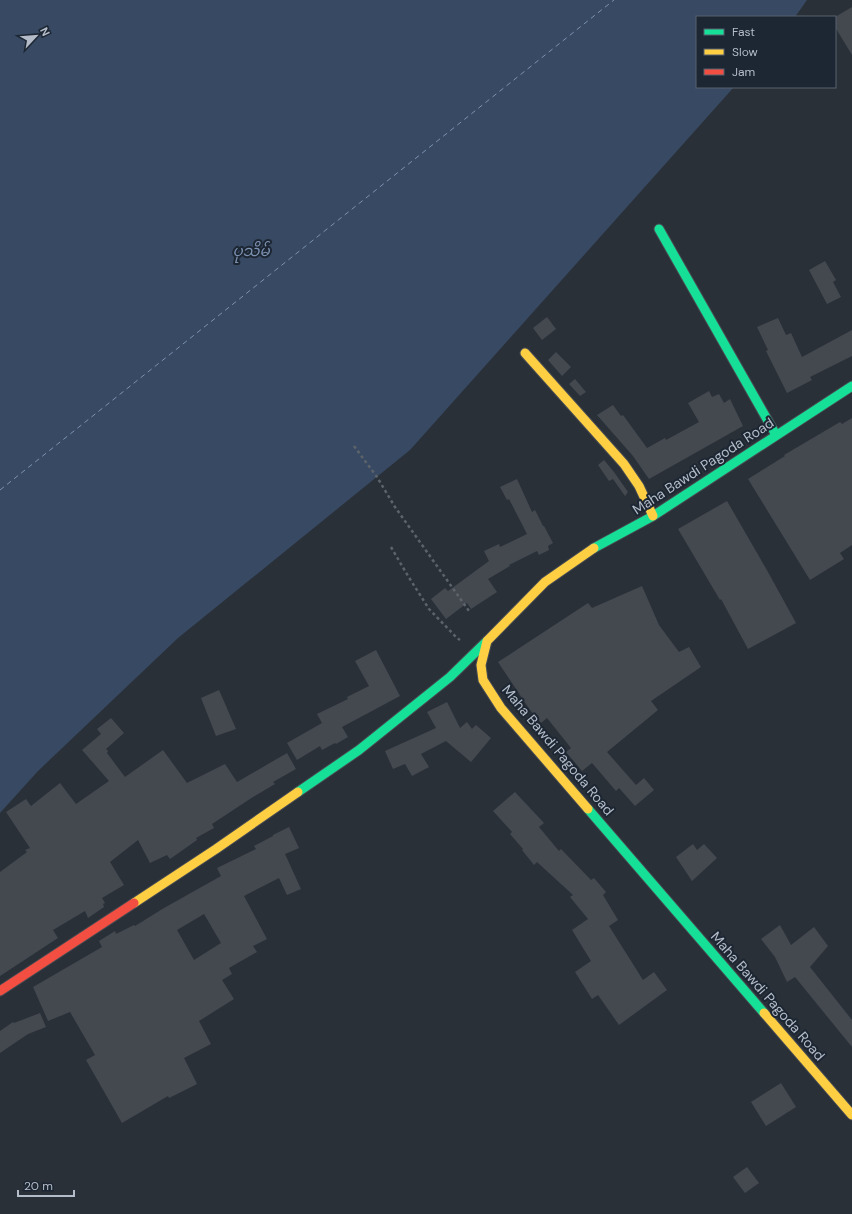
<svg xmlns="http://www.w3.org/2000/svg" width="852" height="1214" font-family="'DM Sans','Noto Sans Myanmar',sans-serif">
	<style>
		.water { fill: #384963 }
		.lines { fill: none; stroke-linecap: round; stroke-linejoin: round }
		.ferry { stroke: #7c92b1; stroke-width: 1; stroke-dasharray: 5 4; stroke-linecap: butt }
		.building { fill: #444950; fill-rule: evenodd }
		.fast-casing { stroke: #484c53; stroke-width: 11 }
		.slow-casing { stroke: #484c53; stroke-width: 11 }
		.jam-casing { stroke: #484c53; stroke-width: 11 }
		.path { stroke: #5d636a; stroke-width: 2.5; stroke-dasharray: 3 3; stroke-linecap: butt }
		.fast { stroke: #16e098; stroke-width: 9 }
		.slow { stroke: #ffcf43; stroke-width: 9 }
		.jam { stroke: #f24e42; stroke-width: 9 }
		.labels { text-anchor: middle; stroke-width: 4; stroke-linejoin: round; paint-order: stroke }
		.street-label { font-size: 14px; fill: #b4bcc9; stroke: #1d2633 }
		.water-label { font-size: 15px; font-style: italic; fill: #7c92b1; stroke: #1d2633 }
	</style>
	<rect width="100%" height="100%" fill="#2a3038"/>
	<!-- water -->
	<path class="water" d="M 0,0 L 807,0 L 795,17 L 697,17 L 697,87 L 734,87 L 410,450 L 178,638 L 38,771 L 0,813 Z"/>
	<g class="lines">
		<!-- ferry -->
		<path class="ferry" d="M 0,490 L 614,0"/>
	</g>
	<!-- building -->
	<g class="building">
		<path d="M 852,7 L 852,55 L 835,27 L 835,17 Z"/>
		<path d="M 825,261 L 836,280 L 833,282 L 841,297 L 827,304 L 809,270 Z"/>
		<path d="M 547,317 L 556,329 L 542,340 L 533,328 Z"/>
		<path d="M 778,318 L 786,335 L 791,333 L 802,357 L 852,330 L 852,356 L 810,377 L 812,380 L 787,393 L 766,351 L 768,350 L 757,327 Z"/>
		<path d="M 556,352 L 571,367 L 562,376 L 548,360 Z"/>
		<path d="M 575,379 L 586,392 L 580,396 L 569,384 Z"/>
		<path d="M 709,391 L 712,397 L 719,394 L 724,403 L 730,399 L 743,426 L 649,479 L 633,456 L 597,415 L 613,405 L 621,416 L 623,415 L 647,448 L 665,438 L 666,440 L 699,422 L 688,403 Z"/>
		<path d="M 852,418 L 852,545 L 840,553 L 844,559 L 810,580 L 748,479 L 785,456 L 784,455 L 840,422 L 842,424 Z"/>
		<path d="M 604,460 L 614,472 L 628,492 L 625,496 L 613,479 L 609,481 L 598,465 Z"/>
		<path d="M 517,479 L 532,512 L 535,510 L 543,526 L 544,526 L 553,543 L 548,546 L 549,550 L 539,555 L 537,551 L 509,565 L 510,566 L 488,579 L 497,592 L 471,609 L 467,603 L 446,619 L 431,599 L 445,588 L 448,591 L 489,561 L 484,551 L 499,544 L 500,547 L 527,534 L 509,499 L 507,500 L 500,487 Z"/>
		<path d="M 727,501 L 768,572 L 796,623 L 748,649 L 721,599 L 720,600 L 678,529 Z"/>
		<path d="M 642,586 L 659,625 L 679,652 L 689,647 L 701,667 L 651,701 L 658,710 L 607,752 L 636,785 L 644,778 L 654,790 L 635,806 L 619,788 L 616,791 L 592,763 L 582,771 L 566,752 L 571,748 L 547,718 L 541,723 L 530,710 L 498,662 L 588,603 L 592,608 Z"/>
		<path d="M 376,650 L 400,696 L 342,727 L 348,737 L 336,744 L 335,743 L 322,750 L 320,746 L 297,760 L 287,743 L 322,723 L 317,714 L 348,699 L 347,697 L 369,686 L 355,661 Z"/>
		<path d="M 219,690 L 236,729 L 216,736 L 201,698 Z"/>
		<path d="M 447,702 L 460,728 L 467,722 L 472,729 L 476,725 L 491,738 L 471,762 L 446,741 L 421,754 L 429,767 L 412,776 L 405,764 L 393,769 L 385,751 L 436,728 L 427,712 Z"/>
		<path d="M 111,718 L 124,733 L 106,749 L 108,751 L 107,753 L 125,777 L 163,750 L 187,783 L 225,764 L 237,782 L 287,753 L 296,769 L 273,782 L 275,784 L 253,797 L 212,824 L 214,828 L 196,838 L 197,840 L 170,859 L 167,855 L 150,863 L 138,840 L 110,862 L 124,885 L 102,898 L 105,903 L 103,904 L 104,907 L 88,918 L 85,911 L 53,930 L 58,938 L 0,976 L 0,872 L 27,852 L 25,850 L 30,848 L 6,812 L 26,799 L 31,806 L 60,783 L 76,804 L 109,781 L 82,750 L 101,734 L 97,729 Z"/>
		<path d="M 515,792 L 544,823 L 539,827 L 559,851 L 561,849 L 591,880 L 594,878 L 606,892 L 603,895 L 618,920 L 609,926 L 643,980 L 654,972 L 667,990 L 619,1025 L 598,995 L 592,999 L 575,972 L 591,961 L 572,930 L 588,919 L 570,897 L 573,895 L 537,862 L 534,865 L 522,850 L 523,849 L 510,834 L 512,832 L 493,811 Z"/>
		<path d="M 289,827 L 299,848 L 285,854 L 301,889 L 287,895 L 279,878 L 244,896 L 267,939 L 253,946 L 257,952 L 229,968 L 232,974 L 222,980 L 234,999 L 199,1021 L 211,1044 L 184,1058 L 197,1084 L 169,1098 L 168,1096 L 122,1123 L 86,1060 L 95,1055 L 70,1012 L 48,1021 L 33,987 L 102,947 L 99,941 L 115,931 L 116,934 L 134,925 L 135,926 L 164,908 L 221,876 L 217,868 L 256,849 L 254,846 L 273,836 L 273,835 ZM 204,914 L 221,943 L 194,960 L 177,930 Z"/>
		<path d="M 693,844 L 697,850 L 704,844 L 717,858 L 692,881 L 676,857 Z"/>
		<path d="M 780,925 L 791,945 L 814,927 L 828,946 L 810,967 L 852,1020 L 852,1047 L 795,977 L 787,982 L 775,957 L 761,939 Z"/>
		<path d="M 40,1013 L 46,1027 L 28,1034 L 0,1053 L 0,1031 L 13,1022 L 14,1023 Z"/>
		<path d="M 781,1083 L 796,1107 L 766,1126 L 751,1102 Z"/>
		<path d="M 747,1167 L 759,1183 L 745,1193 L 733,1177 Z"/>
	</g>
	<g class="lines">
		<!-- fast casing -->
		<g class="fast-casing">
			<g id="fast">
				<path d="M 659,229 L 776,435"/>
				<path d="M 594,548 L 653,516 L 852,386"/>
				<path d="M 298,792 L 359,750 L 450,677 L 487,641"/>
				<path d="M 588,809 L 764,1013"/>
			</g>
		</g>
		<!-- slow casing -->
		<g class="slow-casing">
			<g id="slow">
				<path d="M 525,353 L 624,464 L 639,486 L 653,516"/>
				<path d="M 588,809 L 501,708 L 483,680 L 481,665 L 487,641 L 545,582 L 594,548"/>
				<path d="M 134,903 L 216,849 L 298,792"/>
				<path d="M 764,1013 L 852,1115"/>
			</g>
		</g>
		<!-- jam casing -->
		<g class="jam-casing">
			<path id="jam" d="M 0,991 L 134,903"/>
		</g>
		<!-- path -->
		<g class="path">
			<path d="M 354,446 L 377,477 L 395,507 L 469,611"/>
			<path d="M 391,547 L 408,576 L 429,609 L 457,638 L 460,640"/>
		</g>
		<!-- fast -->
		<use href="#fast" class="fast"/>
		<!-- slow -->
		<use href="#slow" class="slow"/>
		<!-- jam -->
		<use href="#jam" class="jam"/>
	</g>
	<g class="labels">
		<!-- street labels -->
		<g class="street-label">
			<text transform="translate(703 466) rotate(-33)" y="5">Maha Bawdi Pagoda Road</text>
			<text transform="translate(558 750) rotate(50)" y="5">Maha Bawdi Pagoda Road</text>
			<text transform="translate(768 996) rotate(49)" y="5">Maha Bawdi Pagoda Road</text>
		</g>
		<!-- water labels -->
		<g class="water-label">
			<text x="251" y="256">ပုသိမ်</text>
		</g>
	</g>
	<!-- legend -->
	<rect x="696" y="16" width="140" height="72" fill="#1d2633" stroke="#59626f"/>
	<rect x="704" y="29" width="20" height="6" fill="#16e098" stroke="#59626f"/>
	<text x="732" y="36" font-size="12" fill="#b4bcc9">Fast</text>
	<rect x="704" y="49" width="20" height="6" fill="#ffcf43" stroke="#59626f"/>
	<text x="732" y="56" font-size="12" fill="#b4bcc9">Slow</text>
	<rect x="704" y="69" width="20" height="6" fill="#f24e42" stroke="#59626f"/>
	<text x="732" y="76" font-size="12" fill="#b4bcc9">Jam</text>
	<!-- north arrow -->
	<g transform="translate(36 36) rotate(64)" stroke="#1d2633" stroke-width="3" paint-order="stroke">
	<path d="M0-3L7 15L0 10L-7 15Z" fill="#b4bcc9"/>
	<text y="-6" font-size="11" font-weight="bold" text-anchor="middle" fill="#b4bcc9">N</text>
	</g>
	<!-- scale -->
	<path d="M18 1190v6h56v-6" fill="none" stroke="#b4bcc9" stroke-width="2"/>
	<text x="24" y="1190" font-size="12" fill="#b4bcc9" stroke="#1d2633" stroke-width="3" paint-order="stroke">20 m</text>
</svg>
